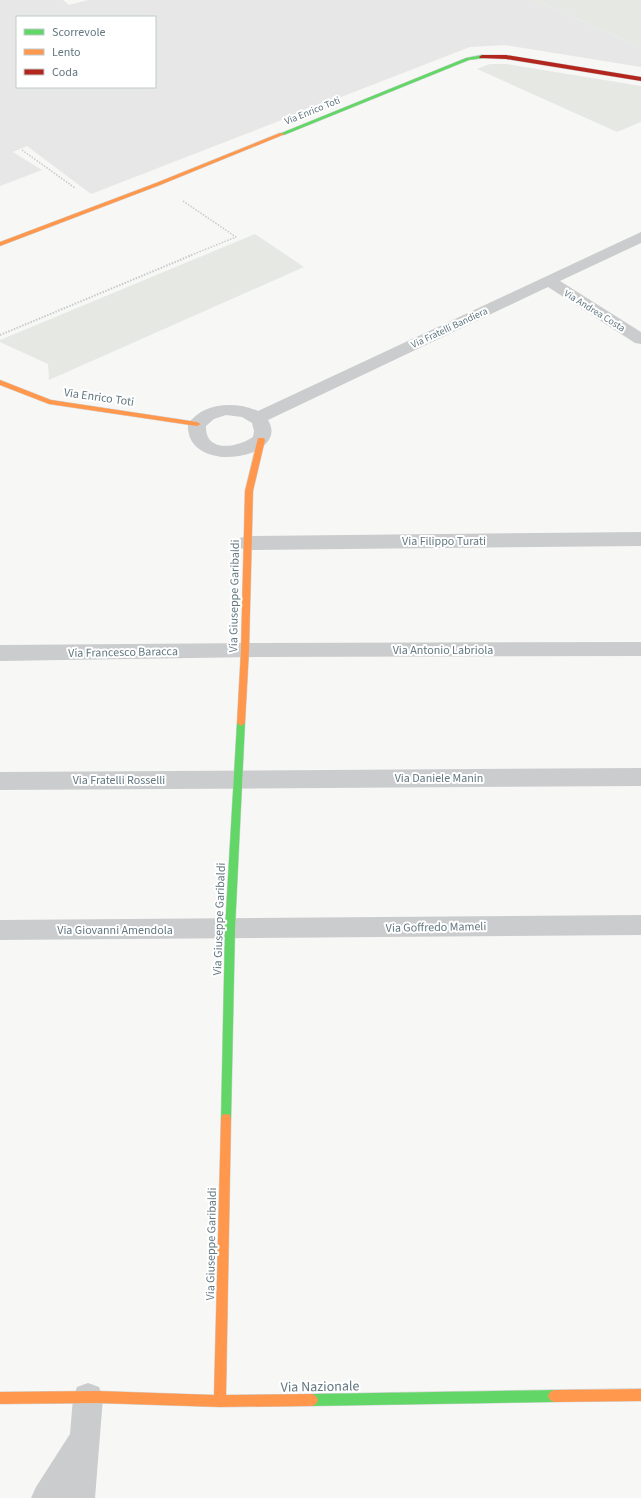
<svg xmlns="http://www.w3.org/2000/svg" width="641" height="1498" font-family="'Source Sans 3',sans-serif">
	<style>
		.built { fill: #e6e7e6; fill-rule: evenodd }
		.green { fill: #e6e9e3 }
		.lines { fill: none; stroke-linecap: round; stroke-linejoin: round }
		.fast-casing { stroke: #d2d4d4; stroke-width: 1 }
		.slow-casing { stroke: #d2d4d4; stroke-width: 1 }
		.jam-casing { stroke: #d2d4d4; stroke-width: 1 }
		.path-far1 { stroke: #c8cacb; stroke-width: 1.5; stroke-dasharray: 1.5 1.5; stroke-linecap: butt }
		.path { stroke: #c8cacb; stroke-width: 2; stroke-dasharray: 1.5 1.5; stroke-linecap: butt }
		.street { fill: #cbcccd; fill-rule: evenodd }
		.fast { fill: #63d668; fill-rule: evenodd }
		.slow { fill: #ff974d; fill-rule: evenodd }
		.jam { fill: #b3261e; fill-rule: evenodd }
		.labels { text-anchor: middle; stroke-width: 4; stroke-linejoin: round; paint-order: stroke }
		.far-street-label { font-size: 10px; fill: #627780; stroke: #fff }
		.street-label { font-size: 12px; fill: #627780; stroke: #fff }
		.near-street-label { font-size: 14px; fill: #627780; stroke: #fff }
	</style>
	<rect width="100%" height="100%" fill="#f7f7f6"/>
	<!-- built -->
	<path class="built" d="M 0,0 L 63,0 L 69,5 L 88,0 L 534,0 L 641,47 L 641,67 L 505,45 L 470,47 L 91,194 L 27,146 L 13,152 L 42,170 L 0,186 ZM 17,17 L 155,17 L 155,87 L 17,87 Z"/>
	<!-- green -->
	<g class="green">
		<path d="M 534,0 L 641,0 L 641,47 Z"/>
		<path d="M 490,64 L 507,64 L 641,86 L 641,122 L 617,132 L 477,69 Z"/>
		<path d="M 255,234 L 304,267 L 49,380 L 48,364 L 0,342 L 0,340 Z"/>
	</g>
	<g class="lines">
		<!-- fast casing -->
		<g class="fast-casing">
			<g id="fast">
				<path d="M 482,55 L 485,57 L 484,58 L 469,60 L 284,135 L 279,134 L 466,58 Z"/>
				<path d="M 241,720 L 245,723 L 235,929 L 231,1119 L 230,1123 L 226,1124 L 222,1123 L 221,1119 L 225,929 L 237,723 Z"/>
				<path d="M 554,1390 L 558,1392 L 560,1396 L 558,1400 L 554,1402 L 312,1406 L 308,1404 L 306,1400 L 308,1396 L 312,1394 Z"/>
			</g>
		</g>
		<!-- slow casing -->
		<g class="slow-casing">
			<g id="slow">
				<path d="M 280,133 L 285,134 L 160,185 L 0,246 L 0,242 L 156,183 Z"/>
				<path d="M 0,380 L 51,400 L 197,422 L 201,424 L 197,426 L 49,404 L 0,385 Z"/>
				<path d="M 258,438 L 264,438 L 265,440 L 253,491 L 249,650 L 245,723 L 241,726 L 237,723 L 241,650 L 245,491 Z"/>
				<path d="M 226,1114 L 230,1115 L 231,1119 L 226,1395 L 312,1394 L 316,1396 L 318,1400 L 316,1404 L 312,1406 L 220,1407 L 97,1403 L 0,1404 L 0,1392 L 97,1391 L 214,1395 L 221,1119 L 222,1115 Z"/>
				<path d="M 641,1389 L 641,1401 L 554,1402 L 550,1400 L 548,1396 L 550,1392 L 554,1390 Z"/>
			</g>
		</g>
		<!-- jam casing -->
		<g class="jam-casing">
			<path id="jam" d="M 482,55 L 506,55 L 641,77 L 641,81 L 506,59 L 480,58 L 479,57 Z"/>
		</g>
		<!-- path-far1 -->
		<g class="path-far1">
			<path d="M 22,150 L 75,188"/>
			<path d="M 183,201 L 236,237 L 189,256"/>
		</g>
		<!-- path -->
		<path class="path" d="M 0,335 L 192,255"/>
		<!-- street -->
		<g class="street">
			<path d="M 641,232 L 641,243 L 560,281 L 641,332 L 641,344 L 635,343 L 548,287 L 268,420 C 292,459 185,477 188,424 C 203,402 236,401 258,411 ZM 226,415 L 242,417 L 252,423 L 254,431 L 253,437 C 237,448 205,453 206,426 L 214,419 Z"/>
			<path d="M 641,532 L 641,546 L 247,550 L 240,548 L 237,543 L 240,538 L 247,536 Z"/>
			<path d="M 641,642 L 641,656 L 257,657 L 0,661 L 0,645 L 257,643 Z"/>
			<path d="M 641,768 L 641,786 L 0,790 L 0,772 Z"/>
			<path d="M 641,915 L 641,935 L 0,940 L 0,920 Z"/>
			<path d="M 88,1383 L 99,1387 L 103,1398 L 95,1498 L 31,1498 L 36,1487 L 70,1434 L 73,1398 L 77,1387 Z"/>
		</g>
		<!-- fast -->
		<use href="#fast" class="fast"/>
		<!-- slow -->
		<use href="#slow" class="slow"/>
		<!-- jam -->
		<use href="#jam" class="jam"/>
	</g>
	<g class="labels">
		<!-- far-street labels -->
		<g class="far-street-label">
			<text transform="translate(312 110) rotate(-22)" y="4">Via Enrico Toti</text>
			<text transform="translate(595 310) rotate(32)" y="4">Via Andrea Costa</text>
			<text transform="translate(449 327) rotate(-25)" y="4">Via Fratelli Bandiera</text>
		</g>
		<!-- street labels -->
		<g class="street-label">
			<text transform="translate(99 397) rotate(8)" y="4">Via Enrico Toti</text>
			<text x="444" y="545">Via Filippo Turati</text>
			<text transform="translate(234 596) rotate(-89)" y="4">Via Giuseppe Garibaldi</text>
			<text x="443" y="654">Via Antonio Labriola</text>
			<text transform="translate(123 652) rotate(-1)" y="4">Via Francesco Baracca</text>
			<text x="439" y="782">Via Daniele Manin</text>
			<text x="119" y="784">Via Fratelli Rosselli</text>
			<text transform="translate(219 919) rotate(-88)" y="4">Via Giuseppe Garibaldi</text>
			<text transform="translate(436 927) rotate(-1)" y="4">Via Goffredo Mameli</text>
			<text x="115" y="934">Via Giovanni Amendola</text>
			<text transform="translate(211 1244) rotate(-89)" y="4">Via Giuseppe Garibaldi</text>
		</g>
		<!-- near-street labels -->
		<g class="near-street-label">
			<text transform="translate(320 1386) rotate(-1)" y="5">Via Nazionale</text>
		</g>
	</g>
	<!-- legend -->
	<rect x="16" y="16" width="140" height="72" fill="#ffffff" stroke="#c0c9cc"/>
	<rect x="24" y="29" width="20" height="6" fill="#63d668" stroke="#c0c9cc"/>
	<text x="52" y="36" font-size="12" fill="#627780">Scorrevole</text>
	<rect x="24" y="49" width="20" height="6" fill="#ff974d" stroke="#c0c9cc"/>
	<text x="52" y="56" font-size="12" fill="#627780">Lento</text>
	<rect x="24" y="69" width="20" height="6" fill="#b3261e" stroke="#c0c9cc"/>
	<text x="52" y="76" font-size="12" fill="#627780">Coda</text>
</svg>
